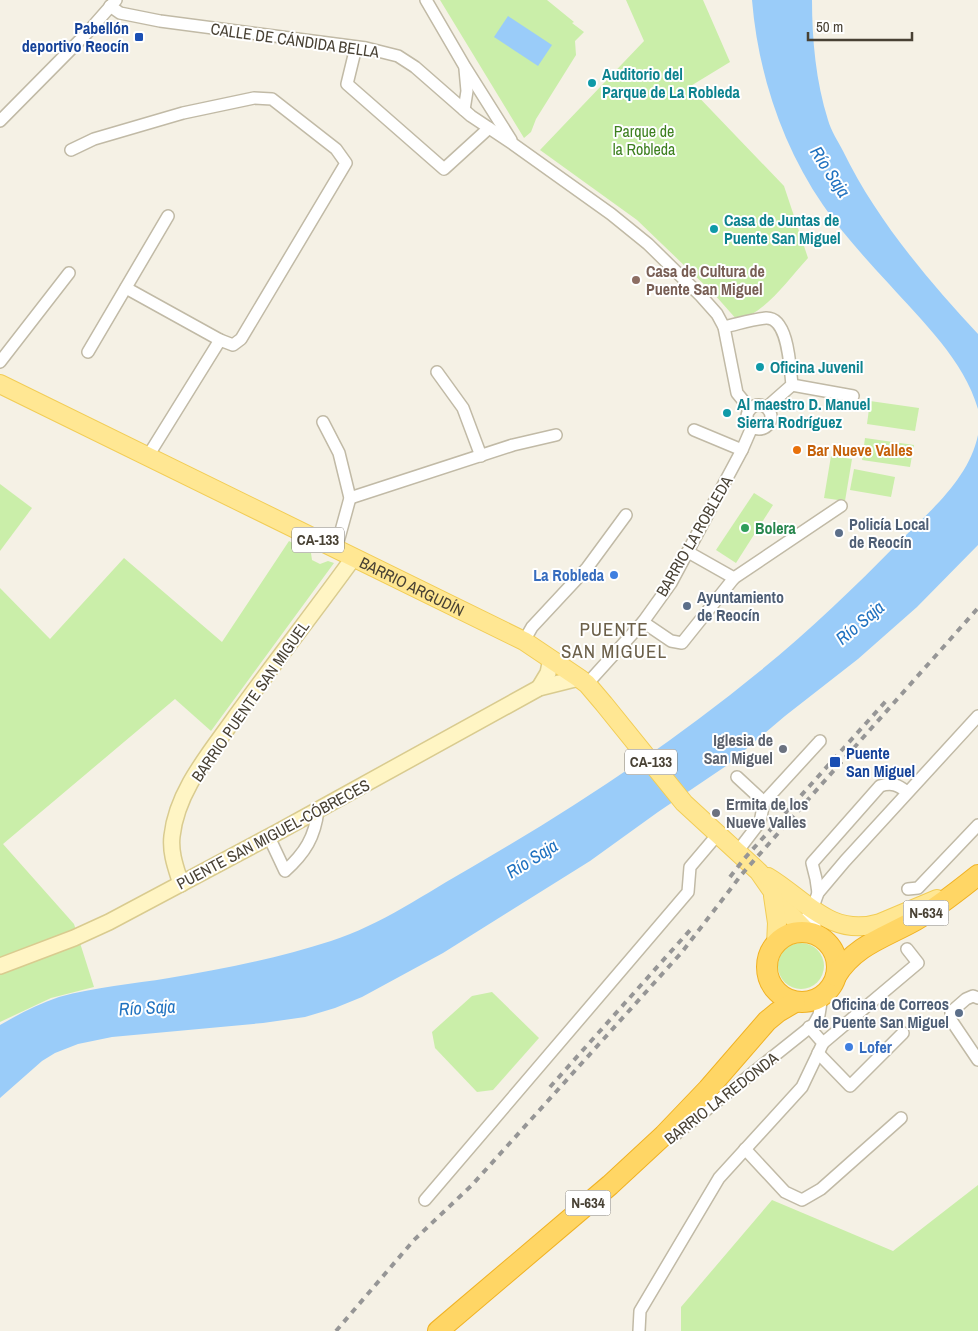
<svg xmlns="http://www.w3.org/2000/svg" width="978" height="1331" font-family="'Archivo Narrow',sans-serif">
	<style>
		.green { fill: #caeea9 }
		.water { fill: #9accf9 }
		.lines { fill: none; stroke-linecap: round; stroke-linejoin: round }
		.street-casing { stroke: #c1baa6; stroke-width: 14 }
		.secondary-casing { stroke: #d9cb8f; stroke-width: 18 }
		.primary-casing { stroke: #f2cd56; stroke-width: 20 }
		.highway-casing { stroke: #f0b224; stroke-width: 22 }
		.street { stroke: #fff; stroke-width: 11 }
		.secondary { stroke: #fff5c4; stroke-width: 15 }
		.primary { stroke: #ffe793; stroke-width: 18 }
		.highway { stroke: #ffd665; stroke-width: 20 }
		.rail { stroke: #969696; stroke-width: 4; stroke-dasharray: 6 6; stroke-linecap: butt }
		.transit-dot { fill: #1a4fb4; stroke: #fff; stroke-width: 2 }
		.culture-dot { fill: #0f9aa8; stroke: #fff; stroke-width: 2 }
		.education-dot { fill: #8d6e63; stroke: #fff; stroke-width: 2 }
		.food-dot { fill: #e8710a; stroke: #fff; stroke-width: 2 }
		.leisure-dot { fill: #2e9e5b; stroke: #fff; stroke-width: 2 }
		.service-dot { fill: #5c6f8a; stroke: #fff; stroke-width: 2 }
		.shop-dot { fill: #3f7fe0; stroke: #fff; stroke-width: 2 }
		.worship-dot { fill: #6b7280; stroke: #fff; stroke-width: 2 }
		.labels { text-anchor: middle; stroke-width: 4; stroke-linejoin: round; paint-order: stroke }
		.shield { fill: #fff; stroke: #7f7a71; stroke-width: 1 }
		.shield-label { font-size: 15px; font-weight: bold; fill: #484134 }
		.transit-label { font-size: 16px; font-weight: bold; fill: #164399; stroke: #fff; text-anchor: end }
		.street-label { font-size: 16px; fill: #484134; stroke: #fff }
		.culture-label { font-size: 16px; font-weight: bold; fill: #0d838f; stroke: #fff; text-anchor: start }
		.park-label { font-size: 16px; fill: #3e8020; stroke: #fff }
		.education-label { font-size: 16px; font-weight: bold; fill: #785e54; stroke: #fff; text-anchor: start }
		.food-label { font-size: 16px; font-weight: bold; fill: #c56008; stroke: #fff; text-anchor: start }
		.service-label { font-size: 16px; font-weight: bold; fill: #4e5e75; stroke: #fff; text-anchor: start }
		.leisure-label { font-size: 16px; font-weight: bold; fill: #27864d; stroke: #fff; text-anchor: start }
		.shop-label { font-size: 16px; font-weight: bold; fill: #366cbe; stroke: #fff; text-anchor: end }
		.worship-label { font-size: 16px; font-weight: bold; fill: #5b616d; stroke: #fff; text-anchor: end }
		.water-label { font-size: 18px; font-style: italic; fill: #2072c0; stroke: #fff }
		.quarter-label { font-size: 19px; letter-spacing: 1px; fill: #6c604a; stroke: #fff }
	</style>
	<rect width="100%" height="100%" fill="#f5f1e5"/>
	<!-- green -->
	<g class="green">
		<path d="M 440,0 L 547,0 L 574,22 L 572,23 L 584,32 L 575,41 L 576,55 L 536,119 L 531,132 L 524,138 Z"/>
		<path d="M 626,0 L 703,0 L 730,62 L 689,87 L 784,186 L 808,258 C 787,281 768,310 738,321 L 714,294 L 637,220 L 540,150 L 644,41 Z"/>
		<path d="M 870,401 L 919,408 L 915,431 L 867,424 Z"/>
		<path d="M 865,438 L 914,445 L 910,467 L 862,460 Z"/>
		<path d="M 831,456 L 852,459 L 845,501 L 824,498 Z"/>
		<path d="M 854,469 L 895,477 L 891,497 L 850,490 Z"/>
		<path d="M 0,484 L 32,508 L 0,551 Z"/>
		<path d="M 754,493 L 773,505 L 736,563 L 716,550 Z"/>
		<path d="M 289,541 L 311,553 L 312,560 L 320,564 L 328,561 L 334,563 L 211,731 L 175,699 L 3,844 L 74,924 L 94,987 L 51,998 L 0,1022 L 0,588 L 50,639 L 124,558 L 222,642 Z"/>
		<circle cx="801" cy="966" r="23"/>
		<path d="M 492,992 L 539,1038 L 493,1090 L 477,1092 L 435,1048 L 432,1032 L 472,996 Z"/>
		<path d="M 978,1185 L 978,1331 L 681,1331 L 681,1307 L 772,1200 L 893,1251 Z"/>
	</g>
	<!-- water -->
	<g class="water">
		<path d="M 752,0 L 812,0 C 812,40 816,82 828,120 C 831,131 838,141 843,151 C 876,219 927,279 978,334 L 978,409 C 964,360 922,321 889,284 C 866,259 842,233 823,205 C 782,145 758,73 752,0 Z"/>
		<path d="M 508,16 L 552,45 L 538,66 L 494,37 Z"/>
		<path d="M 978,435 L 978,545 L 917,607 L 858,659 L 785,716 L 726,766 L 658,812 L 590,861 L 443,953 L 362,997 L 335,1008 L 305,1017 L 263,1023 L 112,1037 L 78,1044 L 55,1053 L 42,1061 L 0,1098 L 0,1025 C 19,1014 38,1004 59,997 C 95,987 133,984 169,978 C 223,969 279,958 331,941 C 381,925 426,893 472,867 C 572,809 670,745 760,671 C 809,631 854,588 898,543 C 929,512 969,479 978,435 Z"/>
	</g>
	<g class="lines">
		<!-- street casing -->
		<g class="street-casing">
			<g id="street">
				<path d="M 426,0 L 465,67 L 511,140"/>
				<path d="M 110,6 L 120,13 L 160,21 L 366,48 L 398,56 L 415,67 L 471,116 L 513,144 L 611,214 L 648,244 L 701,296 L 717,314 L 724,327 L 737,393 L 750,409"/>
				<path d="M 356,47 L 347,84 L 444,169 L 489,128"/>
				<path d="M 464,110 L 467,91 L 465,69"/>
				<path d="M 0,121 L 87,33 L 116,0"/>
				<path d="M 71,150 L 94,139 L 183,113 L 254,98 L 272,99 L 336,149 L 346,163 L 241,339 L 233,345 L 220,340 L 148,456"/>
				<path d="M 126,288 L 220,340"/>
				<path d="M 724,327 C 738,324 752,319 766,318 C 789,317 790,369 792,385 L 767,407"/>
				<path d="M 88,352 L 168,216"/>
				<path d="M 0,362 L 69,273"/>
				<path d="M 437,372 L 463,408 L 481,456"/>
				<path d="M 792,385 L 853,396"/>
				<circle cx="759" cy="417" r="12"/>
				<path d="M 323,422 L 339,453 L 350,498 L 336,549"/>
				<path d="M 694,430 L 742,450"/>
				<path d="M 350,498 L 513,445 L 556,435"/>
				<path d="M 688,552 L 734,578"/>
				<path d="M 643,622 L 671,641 L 682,643 L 734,578 L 841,506"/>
				<path d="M 524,641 L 532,627 L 587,568 L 626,515"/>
				<path d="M 587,684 L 643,622 L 671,583 L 742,450 L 752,427"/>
				<path d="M 737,777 L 764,802 L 760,822 L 737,852"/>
				<path d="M 764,802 L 820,741"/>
				<path d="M 269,837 L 285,871 C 305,853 315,837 318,810"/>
				<path d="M 908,889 L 918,888 L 978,825"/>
				<path d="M 818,893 L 816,879 L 812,863 L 880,786 C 892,782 898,785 907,792"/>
				<path d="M 812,910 L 814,924 L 819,937"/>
				<path d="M 798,930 L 812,910 L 818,893 L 845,861 L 978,716"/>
				<path d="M 978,998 L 973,996 L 966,999 L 951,1012 L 951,1020 L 978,1060"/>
				<path d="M 823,1043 L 918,963 L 907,949"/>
				<path d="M 818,1053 L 850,1086 L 903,1033"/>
				<path d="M 671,1138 L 814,1024 L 819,1015 L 822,996"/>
				<path d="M 745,1149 L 785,1192 L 802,1200 L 821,1189 L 901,1118"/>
				<path d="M 425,1200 L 688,892 L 690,867 L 718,834"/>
				<path d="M 639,1331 L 640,1311 L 719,1178 L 802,1087 L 823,1043 L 809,1027"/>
			</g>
		</g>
		<!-- secondary casing -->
		<g class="secondary-casing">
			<g id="secondary">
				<path d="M 539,688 L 548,673 L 551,659"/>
				<path d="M 181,884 C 176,868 170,853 172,836 C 177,790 211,752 236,716 C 274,663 315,611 354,557"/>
				<path d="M 0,966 L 74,938 L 109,922 L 278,832 L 539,688 L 579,678"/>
			</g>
		</g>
		<!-- primary casing -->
		<g class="primary-casing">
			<g id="primary">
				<path id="s1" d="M 0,384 L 524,641 L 579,678 L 587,684 L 604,704 L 684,803 L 759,872 L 784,908 L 808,933"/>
				<path d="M 768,877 C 805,899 830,938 880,923 L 937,899"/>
				<path d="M 773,896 L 777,923 L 776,944"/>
			</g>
		</g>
		<!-- highway casing -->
		<g class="highway-casing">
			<g id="highway">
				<circle cx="802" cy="967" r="35"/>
				<path d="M 836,976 C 855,945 886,937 916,920 C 938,907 958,891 978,875"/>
				<path d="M 438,1331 L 610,1185 L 664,1135 L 708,1089 L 767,1021 L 778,1012 L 795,1002"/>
			</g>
		</g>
		<!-- street -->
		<use href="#street" class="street"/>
		<!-- secondary -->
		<use href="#secondary" class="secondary"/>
		<!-- primary -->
		<use href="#primary" class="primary"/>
		<!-- highway -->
		<use href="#highway" class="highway"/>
		<!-- rail -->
		<g class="rail">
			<path d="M 730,877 L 744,859 L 886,701"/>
			<path d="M 550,1087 L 691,929"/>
			<path d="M 336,1331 L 414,1240 L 472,1185 L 682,952 L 742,874 L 978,608"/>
		</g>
	</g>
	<!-- markers -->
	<g class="transit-dot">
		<rect x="134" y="32" width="10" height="10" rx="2.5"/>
		<rect x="829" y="756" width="12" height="12" rx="2.5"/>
	</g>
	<g class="culture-dot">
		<circle cx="592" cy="83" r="5"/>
		<circle cx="714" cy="229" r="5"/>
		<circle cx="760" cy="367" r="5"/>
		<circle cx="727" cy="413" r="5"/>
	</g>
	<circle class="education-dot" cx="636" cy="280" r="5"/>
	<circle class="food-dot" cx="797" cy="450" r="5"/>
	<circle class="leisure-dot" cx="745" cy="528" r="5"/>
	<g class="service-dot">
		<circle cx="839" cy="533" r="5"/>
		<circle cx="687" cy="606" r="5"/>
		<circle cx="959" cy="1013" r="5"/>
	</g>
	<g class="shop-dot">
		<circle cx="614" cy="575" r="5"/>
		<circle cx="849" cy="1047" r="5"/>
	</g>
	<g class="worship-dot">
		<circle cx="783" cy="749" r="5"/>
		<circle cx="716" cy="813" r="5"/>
	</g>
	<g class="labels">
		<!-- shield labels -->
		<g class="shield">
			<rect x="292" y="527.5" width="52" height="25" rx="4"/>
			<rect x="625" y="749.5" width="52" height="25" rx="4"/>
			<rect x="903.5" y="900.5" width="45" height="25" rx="4"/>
			<rect x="565.5" y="1190.5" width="45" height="25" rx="4"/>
		</g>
		<g class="shield-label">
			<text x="318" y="545">CA-133</text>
			<text x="651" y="767">CA-133</text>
			<text x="926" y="918">N-634</text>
			<text x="588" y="1208">N-634</text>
		</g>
		<!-- transit labels -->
		<g class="transit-label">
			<text x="129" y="34">Pabellón<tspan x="129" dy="18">deportivo Reocín</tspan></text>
			<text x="846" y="759" text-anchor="start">Puente<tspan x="846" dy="18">San Miguel</tspan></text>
		</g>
		<!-- street labels -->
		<g class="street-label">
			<text transform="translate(295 40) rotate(8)" y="6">CALLE DE CÁNDIDA BELLA</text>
			<text transform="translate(694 536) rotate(-60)" y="6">BARRIO LA ROBLEDA</text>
			<text dy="6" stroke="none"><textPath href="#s1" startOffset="459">BARRIO ARGUDÍN</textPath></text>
			<text transform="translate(250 701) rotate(-55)" y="6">BARRIO PUENTE SAN MIGUEL</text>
			<text transform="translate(273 834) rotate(-28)" y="6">PUENTE SAN MIGUEL-CÓBRECES</text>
			<text transform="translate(721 1098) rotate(-38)" y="6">BARRIO LA REDONDA</text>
		</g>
		<!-- culture labels -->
		<g class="culture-label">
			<text x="602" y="80">Auditorio del<tspan x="602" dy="18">Parque de La Robleda</tspan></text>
			<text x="724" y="226">Casa de Juntas de<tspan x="724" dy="18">Puente San Miguel</tspan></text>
			<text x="770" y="373">Oficina Juvenil</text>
			<text x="737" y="410">Al maestro D. Manuel<tspan x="737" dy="18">Sierra Rodríguez</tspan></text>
		</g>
		<!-- park labels -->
		<g class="park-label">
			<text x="644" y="137">Parque de<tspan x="644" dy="18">la Robleda</tspan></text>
		</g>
		<!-- education labels -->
		<g class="education-label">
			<text x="646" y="277">Casa de Cultura de<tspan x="646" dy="18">Puente San Miguel</tspan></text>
		</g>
		<!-- food labels -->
		<g class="food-label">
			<text x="807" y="456">Bar Nueve Valles</text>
		</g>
		<!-- service labels -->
		<g class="service-label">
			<text x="849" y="530">Policía Local<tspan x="849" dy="18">de Reocín</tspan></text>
			<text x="697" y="603">Ayuntamiento<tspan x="697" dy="18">de Reocín</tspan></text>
			<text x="949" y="1010" text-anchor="end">Oficina de Correos<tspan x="949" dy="18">de Puente San Miguel</tspan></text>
		</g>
		<!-- leisure labels -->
		<g class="leisure-label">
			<text x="755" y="534">Bolera</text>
		</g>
		<!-- shop labels -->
		<g class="shop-label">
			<text x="604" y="581">La Robleda</text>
			<text x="859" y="1053" text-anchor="start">Lofer</text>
		</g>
		<!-- worship labels -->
		<g class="worship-label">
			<text x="773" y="746">Iglesia de<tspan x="773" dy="18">San Miguel</tspan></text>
			<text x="726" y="810" text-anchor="start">Ermita de los<tspan x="726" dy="18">Nueve Valles</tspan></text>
		</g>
		<!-- water labels -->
		<g class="water-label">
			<text transform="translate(830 172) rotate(57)" y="6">Río Saja</text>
			<text transform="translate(860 623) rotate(-40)" y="6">Río Saja</text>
			<text transform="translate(532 859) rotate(-32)" y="6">Río Saja</text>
			<text transform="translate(147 1008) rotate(-3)" y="6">Río Saja</text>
		</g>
		<!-- quarter labels -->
		<g class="quarter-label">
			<text x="614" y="636">PUENTE<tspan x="614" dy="22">SAN MIGUEL</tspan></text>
		</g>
	</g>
	<!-- scale -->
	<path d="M808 32v8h104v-8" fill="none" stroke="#484134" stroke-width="2.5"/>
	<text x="816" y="32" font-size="15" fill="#484134" stroke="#ffffff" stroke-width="4" paint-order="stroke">50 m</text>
</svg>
